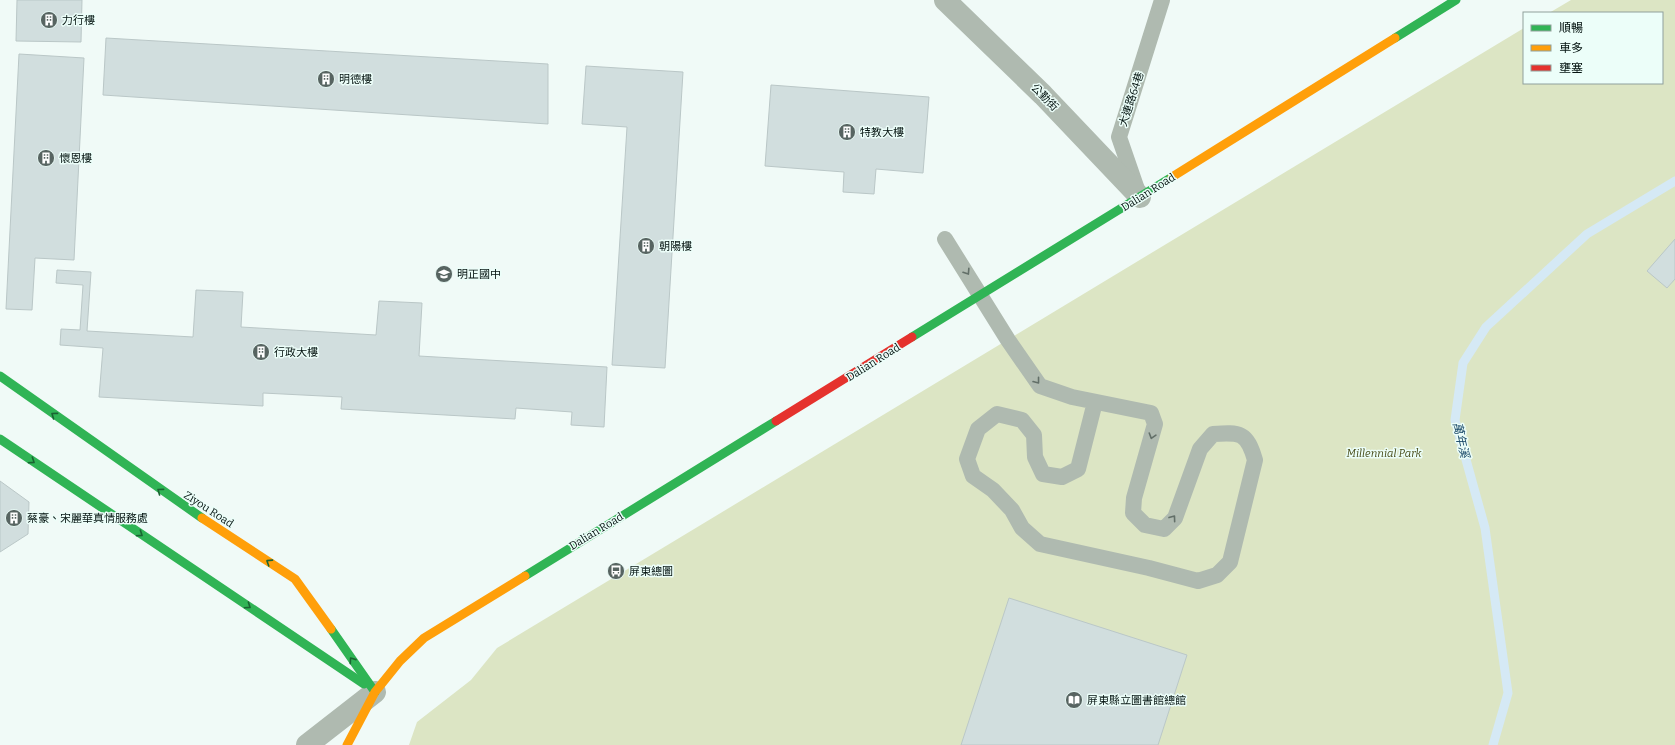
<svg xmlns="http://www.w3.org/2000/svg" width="1675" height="745" font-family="Bitter,'Noto Sans TC',serif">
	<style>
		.green { fill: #dce5c4 }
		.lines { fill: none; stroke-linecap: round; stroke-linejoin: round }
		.stream { stroke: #d5e9f5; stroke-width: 9 }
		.building { fill: #d1dede; stroke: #bac7c7 }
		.lane { stroke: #afbab0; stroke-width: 16 }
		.street { stroke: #afbab0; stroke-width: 22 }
		.fast { stroke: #30b455; stroke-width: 9 }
		.slow { stroke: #ff9f0a; stroke-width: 9 }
		.jam { stroke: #e5322d; stroke-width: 9 }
		.oneway { stroke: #626f68 }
		.oneway2 { stroke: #1a6432 }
		.labels { text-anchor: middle; stroke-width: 3; stroke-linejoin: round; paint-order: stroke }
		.poi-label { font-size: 11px; fill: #041310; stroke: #ecfef9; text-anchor: start }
		.street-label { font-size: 11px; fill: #041310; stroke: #ecfef9 }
		.park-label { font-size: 11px; font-style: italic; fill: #474c18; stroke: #ecfef9 }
		.water-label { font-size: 12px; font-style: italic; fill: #1d4b6a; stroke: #ecfef9 }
	</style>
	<rect width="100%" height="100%" fill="#f0faf7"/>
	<!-- green -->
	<path class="green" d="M 1571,0 L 1675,0 L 1675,745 L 409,745 L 417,722 L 471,680 L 497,648 L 1524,28 L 1524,83 L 1662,83 L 1662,13 L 1549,13 Z"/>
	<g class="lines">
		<!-- stream -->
		<path class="stream" d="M 1493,745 L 1508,693 L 1485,528 L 1455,420 L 1463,363 L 1486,327 L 1587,234 L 1675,181"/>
	</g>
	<!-- building -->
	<g class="building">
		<path d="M 17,0 L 82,0 L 81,42 L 16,41 Z"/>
		<path d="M 106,38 L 548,64 L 548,124 L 103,95 Z"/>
		<path d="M 19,54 L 84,58 L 74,260 L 35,258 L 32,310 L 6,309 Z"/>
		<path d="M 586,66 L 683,72 L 665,368 L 612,365 L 627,127 L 582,124 Z"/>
		<path d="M 771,85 L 929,97 L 923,173 L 876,169 L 874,194 L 843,192 L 844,172 L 765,166 Z"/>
		<path d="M 1675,239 L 1675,279 L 1667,288 L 1647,271 Z"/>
		<path d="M 57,270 L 91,272 L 87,331 L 193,337 L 196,290 L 243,292 L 241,327 L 376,335 L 379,301 L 422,303 L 419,356 L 607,367 L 604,427 L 571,425 L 572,412 L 516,408 L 515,419 L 341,409 L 342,397 L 263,393 L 263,406 L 99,397 L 103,348 L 60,345 L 61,329 L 80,330 L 83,285 L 56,283 Z"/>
		<path d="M 0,481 L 29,502 L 28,534 L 0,552 Z"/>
		<path d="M 1009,598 L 1187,655 L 1158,745 L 961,745 Z"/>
	</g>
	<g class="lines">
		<!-- lane -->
		<g class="lane">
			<path d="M 1138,192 L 1119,137 L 1162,0"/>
			<path d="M 945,239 L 1008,340 L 1040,386 L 1072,397 L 1151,413 L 1155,424 L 1134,498 L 1133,513 L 1145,525 L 1164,529 L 1175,518 L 1200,449 L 1213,434 C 1240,432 1247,432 1255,460 L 1230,562 L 1217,575 L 1198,581 L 1149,568 L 1040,544 L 1022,528 L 1012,510 L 993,490 L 973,476 L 967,459 L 978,429 L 997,414 L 1022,420 L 1034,435 L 1035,457 L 1043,474 L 1062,477 L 1078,469 L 1095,402"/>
		</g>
		<!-- street -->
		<g class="street">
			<path d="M 945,0 L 1043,95 L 1140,197"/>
			<path d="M 307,745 L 375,692"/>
		</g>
		<!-- fast -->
		<g class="fast">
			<path d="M 1395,38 L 1456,0"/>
			<path d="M 912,337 L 1172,177"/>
			<path d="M 0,376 L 202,518"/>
			<path d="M 0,439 L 364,684"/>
			<path d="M 525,576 L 776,421"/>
			<path d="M 331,629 L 375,692"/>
		</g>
		<!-- slow -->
		<g class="slow">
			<path d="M 1172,177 L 1395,38"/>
			<path d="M 202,518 L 295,579 L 331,629"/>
			<path d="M 347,745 L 375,692 L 400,661 L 424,638 L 525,576"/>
		</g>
		<!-- jam -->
		<path class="jam" d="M 776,421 L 912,337"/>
	</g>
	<!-- one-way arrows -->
	<defs><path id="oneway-chevron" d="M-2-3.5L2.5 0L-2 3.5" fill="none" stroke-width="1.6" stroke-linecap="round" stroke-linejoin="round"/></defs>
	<g class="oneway">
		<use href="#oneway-chevron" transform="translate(967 272) rotate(57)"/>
		<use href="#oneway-chevron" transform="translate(1037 381) rotate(52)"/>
		<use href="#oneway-chevron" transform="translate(1152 436) rotate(107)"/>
		<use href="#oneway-chevron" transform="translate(1173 518) rotate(-54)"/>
	</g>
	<g class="oneway2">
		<use href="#oneway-chevron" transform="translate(54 415) rotate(-144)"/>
		<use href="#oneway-chevron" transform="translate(32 461) rotate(34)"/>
		<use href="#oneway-chevron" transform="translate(160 491) rotate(-144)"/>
		<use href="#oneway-chevron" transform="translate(140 534) rotate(34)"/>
		<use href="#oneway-chevron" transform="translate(269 562) rotate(-147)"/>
		<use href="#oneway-chevron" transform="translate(248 606) rotate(34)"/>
		<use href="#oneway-chevron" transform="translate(352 660) rotate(-125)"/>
	</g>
	<!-- icons -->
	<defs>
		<g id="building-disc" transform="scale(0.9)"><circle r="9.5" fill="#576461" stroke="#ecfef9"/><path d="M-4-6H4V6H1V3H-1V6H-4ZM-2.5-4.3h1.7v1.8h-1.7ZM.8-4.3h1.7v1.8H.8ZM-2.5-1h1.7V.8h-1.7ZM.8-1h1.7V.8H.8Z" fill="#fff"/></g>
		<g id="school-disc" transform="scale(0.9)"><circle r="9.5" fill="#576461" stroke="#ecfef9"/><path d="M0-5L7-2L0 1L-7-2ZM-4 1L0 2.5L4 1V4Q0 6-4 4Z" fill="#fff"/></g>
		<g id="bus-disc" transform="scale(0.9)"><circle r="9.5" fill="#576461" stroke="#ecfef9"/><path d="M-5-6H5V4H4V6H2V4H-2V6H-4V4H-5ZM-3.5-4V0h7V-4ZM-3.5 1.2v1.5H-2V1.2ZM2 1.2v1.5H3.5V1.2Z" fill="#fff"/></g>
		<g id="library-disc" transform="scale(0.9)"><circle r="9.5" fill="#576461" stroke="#ecfef9"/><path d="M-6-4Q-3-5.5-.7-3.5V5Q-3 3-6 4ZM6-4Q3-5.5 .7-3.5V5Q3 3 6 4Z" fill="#fff"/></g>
	</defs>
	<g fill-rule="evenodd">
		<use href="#building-disc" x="49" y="20"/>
		<use href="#building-disc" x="326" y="79"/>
		<use href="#building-disc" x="847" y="132"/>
		<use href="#building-disc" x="46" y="158"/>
		<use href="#building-disc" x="646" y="246"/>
		<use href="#school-disc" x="444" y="274"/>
		<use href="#building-disc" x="261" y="352"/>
		<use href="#building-disc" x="14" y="518"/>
		<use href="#bus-disc" x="616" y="571"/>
		<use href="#library-disc" x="1074" y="700"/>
	</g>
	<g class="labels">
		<!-- poi labels -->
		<g class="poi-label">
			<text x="62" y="24">力行樓</text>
			<text x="339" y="83">明德樓</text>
			<text x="860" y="136">特教大樓</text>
			<text x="59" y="162">懷恩樓</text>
			<text x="659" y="250">朝陽樓</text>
			<text x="457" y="278">明正國中</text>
			<text x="274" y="356">行政大樓</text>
			<text x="27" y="522">蔡豪、宋麗華真情服務處</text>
			<text x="629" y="575">屏東總圖</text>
			<text x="1087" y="704">屏東縣立圖書館總館</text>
		</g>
		<!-- street labels -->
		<g class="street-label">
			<text transform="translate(1045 97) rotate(45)" y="4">公勤街</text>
			<text transform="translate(1131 99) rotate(-72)" y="4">大連路64巷</text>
			<text transform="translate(1148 192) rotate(-32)" y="4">Dalian Road</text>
			<text transform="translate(873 362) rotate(-32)" y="4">Dalian Road</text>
			<text transform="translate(209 509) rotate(33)" y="4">Ziyou Road</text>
			<text transform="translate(596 531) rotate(-31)" y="4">Dalian Road</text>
		</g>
		<!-- park labels -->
		<g class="park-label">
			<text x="1384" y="457">Millennial Park</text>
		</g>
		<!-- water labels -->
		<g class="water-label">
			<text transform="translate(1461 440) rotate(77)" y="4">萬年溪</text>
		</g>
	</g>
	<!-- legend -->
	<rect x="1523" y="12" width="140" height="72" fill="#ecfef9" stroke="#8fa09c"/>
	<rect x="1531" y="25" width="20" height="6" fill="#30b455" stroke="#8fa09c"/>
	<text x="1559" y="32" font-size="12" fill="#041310">順暢</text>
	<rect x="1531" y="45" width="20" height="6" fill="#ff9f0a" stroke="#8fa09c"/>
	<text x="1559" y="52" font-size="12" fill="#041310">車多</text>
	<rect x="1531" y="65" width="20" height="6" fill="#e5322d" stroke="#8fa09c"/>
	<text x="1559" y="72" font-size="12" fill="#041310">壅塞</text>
</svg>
